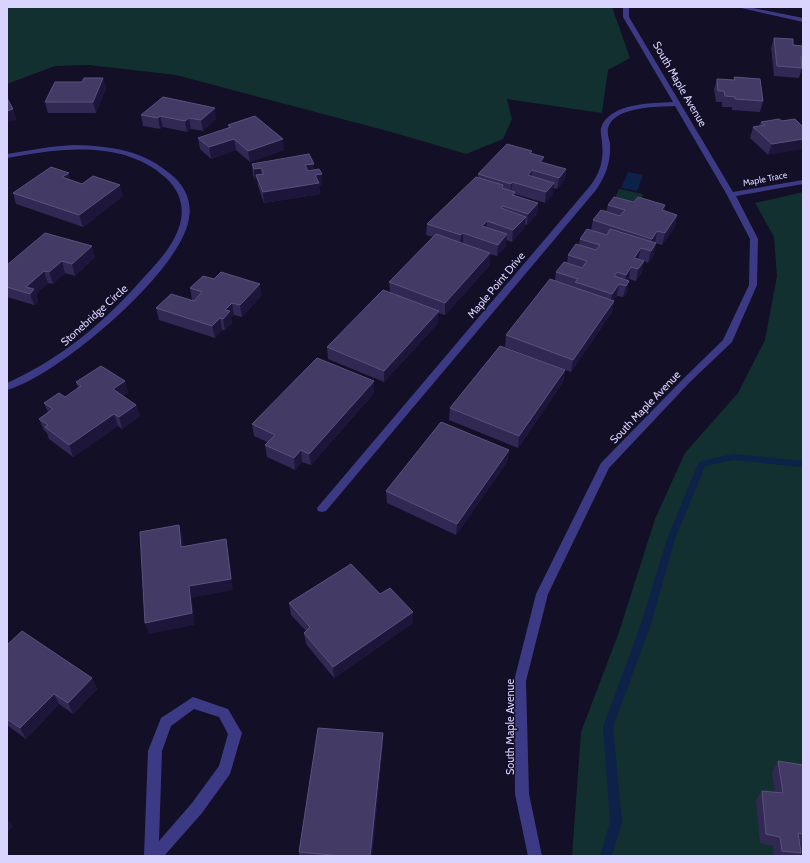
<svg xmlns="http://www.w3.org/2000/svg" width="810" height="863" font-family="Cabin,sans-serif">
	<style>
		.green { fill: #12302f }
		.water { fill: #0c2248 }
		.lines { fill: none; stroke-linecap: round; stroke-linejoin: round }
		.stream { fill: #0c2248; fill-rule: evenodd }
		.minor { fill: #3d3a85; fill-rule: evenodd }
		.tertiary { fill: #3d3a85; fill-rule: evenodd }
		.wall { fill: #312854 }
		.shaded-wall { fill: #1d163a }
		.building { fill: #433a66; stroke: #5a527e }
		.labels { text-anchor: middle; stroke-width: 3; stroke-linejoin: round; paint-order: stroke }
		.far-street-label { font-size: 9px; fill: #d9d4ff; stroke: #130f26 }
		.street-label { font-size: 11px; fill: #d9d4ff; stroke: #130f26 }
	</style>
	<rect width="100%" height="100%" fill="#130f26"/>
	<!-- green -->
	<g class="green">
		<path d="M 7,7 L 612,7 L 630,58 L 608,70 L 602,113 L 507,99 L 512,119 L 503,139 L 466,154 L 395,133 L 176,75 L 89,65 L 55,66 L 7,84 Z"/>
		<path d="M 619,189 L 643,194 L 640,202 L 615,198 Z"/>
		<path d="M 803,192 L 803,856 L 572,856 L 581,732 L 619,632 L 655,519 L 685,453 L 738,393 L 765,340 L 777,276 L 774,237 L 755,203 Z"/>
	</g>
	<!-- water -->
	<path class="water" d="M 628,172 L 643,175 L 637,191 L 621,188 Z"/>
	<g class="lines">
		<!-- stream -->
		<path class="stream" d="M 733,454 L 803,461 L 803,467 L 733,460 L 705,466 L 675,539 L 651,624 L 613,727 L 622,822 L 612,856 L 600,856 L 610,822 L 603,727 L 641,624 L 667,539 L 698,464 L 699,462 L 702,461 Z"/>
		<!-- minor -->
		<g class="minor">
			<path d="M 623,7 L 629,7 L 629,17 L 733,192 L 803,180 L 803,184 L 736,196 L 758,239 L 757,285 L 732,342 L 690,382 L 609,468 L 548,594 L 526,681 L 529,794 L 542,856 L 528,856 L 515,794 L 514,681 L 536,594 L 601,463 L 684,378 L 723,340 L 749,285 L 750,239 L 727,195 L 675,106 C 658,107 614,106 608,128 C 607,133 609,139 610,143 C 611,162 606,175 596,190 L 326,511 L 322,512 L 318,511 L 317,508 L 590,186 C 600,173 604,160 602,143 C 602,138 600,133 601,128 C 609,103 652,103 673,102 L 623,17 Z"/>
			<path d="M 73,145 C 112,146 144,150 174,177 C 185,187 192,202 189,218 C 182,271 58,376 7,390 L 7,383 C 61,359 106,321 145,276 C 159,261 174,245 180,224 C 185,206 179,190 166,178 C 124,139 59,148 7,158 L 7,154 L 50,147 Z"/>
			<path d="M 193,697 L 228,709 L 242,733 L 230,774 L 202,813 L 164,856 L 144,856 L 148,751 L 161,718 ZM 194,709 L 219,717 L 228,734 L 219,766 L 192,803 L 159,841 L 162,751 L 171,726 Z"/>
		</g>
		<!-- tertiary -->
		<path class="tertiary" d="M 737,7 L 748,7 L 803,18 L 803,22 Z"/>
	</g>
	<!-- wall -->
	<g class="wall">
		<path d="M 774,38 L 793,45 L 803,46 L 803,68 L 802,68 L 799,78 L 774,76 L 771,48 Z"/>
		<path d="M 734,77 L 763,101 L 760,112 L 732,110 L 732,107 L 722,107 L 722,102 L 716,102 L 714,89 L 717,79 L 734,80 Z"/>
		<path d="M 103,78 L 106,88 L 96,113 L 48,113 L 45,102 L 82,82 Z"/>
		<path d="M 141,115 L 216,119 L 203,131 L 191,129 L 187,132 L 163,127 L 160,129 L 143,126 Z"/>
		<path d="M 782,121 L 768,155 L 750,138 L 753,127 L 759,126 L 761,122 Z"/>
		<path d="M 228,125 L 284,150 L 250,162 L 236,150 L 211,159 L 200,149 L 198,138 L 229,128 Z"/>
		<path d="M 532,151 L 531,154 L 543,162 L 566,169 L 565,180 L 557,189 L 553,188 L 553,194 L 545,203 L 515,194 L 515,195 L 538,203 L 537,214 L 527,225 L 525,224 L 524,228 L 512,242 L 506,240 L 506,246 L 497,256 L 490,254 L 490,265 L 445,315 L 438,313 L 438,323 L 384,382 L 328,359 L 327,347 L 390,292 L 389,282 L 433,237 L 426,235 L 427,224 L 478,177 L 478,174 Z"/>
		<path d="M 252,164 L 314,164 L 314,170 L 322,174 L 322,185 L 319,186 L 320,194 L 264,203 L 258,186 L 257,180 L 255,180 L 253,175 Z"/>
		<path d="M 71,180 L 123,196 L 83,227 L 16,204 L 13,193 Z"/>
		<path d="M 608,205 L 665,205 L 664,211 L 677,215 L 675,227 L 662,245 L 655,243 L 654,255 L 648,263 L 644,261 L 642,272 L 636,281 L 629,279 L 628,280 L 627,293 L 623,297 L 617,296 L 614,300 L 614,301 L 612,312 L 571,372 L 505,347 L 506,335 L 555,281 L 556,272 L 567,263 L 568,255 L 579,245 L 580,239 L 591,230 L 593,220 L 606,212 Z"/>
		<path d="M 95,257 L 75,276 L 65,273 L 53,284 L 48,283 L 36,294 L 38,301 L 34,305 L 7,297 L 7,265 Z"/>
		<path d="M 190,288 L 262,295 L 242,317 L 234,315 L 231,318 L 232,323 L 225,330 L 222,330 L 215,338 L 159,320 L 156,308 L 192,300 Z"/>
		<path d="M 565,370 L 563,382 L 518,448 L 449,420 L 450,408 Z"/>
		<path d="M 125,381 L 128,393 L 123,396 L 136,405 L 140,416 L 122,429 L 118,426 L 73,457 L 49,439 L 47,433 L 44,430 L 39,419 L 48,412 L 44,403 L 65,397 L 78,389 L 76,382 Z"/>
		<path d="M 374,381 L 374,393 L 311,465 L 302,462 L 295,470 L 267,457 L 265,445 L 267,442 L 254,436 L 252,424 Z"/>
		<path d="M 509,450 L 507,462 L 456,535 L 387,503 L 386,491 Z"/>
		<path d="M 380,594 L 413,612 L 413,623 L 334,678 L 306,644 L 304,633 L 306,631 L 291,615 L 289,603 Z"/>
		<path d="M 7,645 L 92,678 L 97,689 L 73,714 L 59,704 L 26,739 L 7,725 Z"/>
		<path d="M 383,733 L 383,743 L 372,856 L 299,856 L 299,852 Z"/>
		<path d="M 778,761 L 803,765 L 803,844 L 800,843 L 801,853 L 799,856 L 774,856 L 773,846 L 760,843 L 756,800 L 762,791 L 775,792 L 772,772 Z"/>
	</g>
	<!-- shaded-wall -->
	<g class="shaded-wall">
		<path d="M 103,78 L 106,88 L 96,113 L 93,102 Z"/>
		<path d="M 215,108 L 216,119 L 203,131 L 201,120 Z"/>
		<path d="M 13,109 L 17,120 L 7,122 L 7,111 Z"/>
		<path d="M 160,116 L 163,127 L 160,129 L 158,118 Z"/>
		<path d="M 189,118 L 191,129 L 187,132 L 185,121 Z"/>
		<path d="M 234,139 L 236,150 L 211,159 L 209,147 Z"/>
		<path d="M 283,139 L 284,150 L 250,162 L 248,151 Z"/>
		<path d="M 803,139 L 803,149 L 768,155 L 772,144 Z"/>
		<path d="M 544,157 L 542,168 L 538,173 L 540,162 Z"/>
		<path d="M 314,164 L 315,175 L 306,177 L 305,165 Z"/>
		<path d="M 261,168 L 262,179 L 256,175 L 257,180 L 255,180 L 254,169 Z"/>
		<path d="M 566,169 L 565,180 L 557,189 L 559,178 Z"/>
		<path d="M 532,170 L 531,182 L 527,186 L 528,175 Z"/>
		<path d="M 69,173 L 72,184 L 62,177 Z"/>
		<path d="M 322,174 L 322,185 L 319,186 L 320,194 L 264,203 L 263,192 L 315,175 Z"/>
		<path d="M 512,182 L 511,193 L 510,195 L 511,184 Z"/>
		<path d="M 554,183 L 553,194 L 545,203 L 546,192 Z"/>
		<path d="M 120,185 L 123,196 L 83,227 L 79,215 Z"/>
		<path d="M 538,203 L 537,214 L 527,225 L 528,214 Z"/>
		<path d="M 665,205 L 663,216 L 662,210 Z"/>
		<path d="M 677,215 L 675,227 L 662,245 L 665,233 Z"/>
		<path d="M 526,217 L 524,228 L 512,242 L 513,230 Z"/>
		<path d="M 487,221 L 486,233 L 482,226 Z"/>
		<path d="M 657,231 L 655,243 L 649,250 L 652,239 Z"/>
		<path d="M 463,233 L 463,244 L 460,247 L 461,235 Z"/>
		<path d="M 507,234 L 506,246 L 497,256 L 498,245 Z"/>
		<path d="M 656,243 L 654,255 L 648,263 L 651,251 Z"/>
		<path d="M 92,246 L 95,257 L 75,276 L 72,264 Z"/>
		<path d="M 641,248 L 638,260 L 634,258 Z"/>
		<path d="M 490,253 L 490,265 L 445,315 L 445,303 Z"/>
		<path d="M 62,261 L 65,273 L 53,284 L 49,272 Z"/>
		<path d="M 644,261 L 642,272 L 636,281 L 638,269 Z"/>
		<path d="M 631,267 L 629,279 L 624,285 L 626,275 Z"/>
		<path d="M 44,271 L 48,283 L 36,294 L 38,301 L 34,305 L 30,294 L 26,287 Z"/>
		<path d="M 629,281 L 627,293 L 623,297 L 626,286 Z"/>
		<path d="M 260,284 L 262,295 L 242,317 L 240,305 Z"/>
		<path d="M 619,284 L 617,296 L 610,306 L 612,294 Z"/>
		<path d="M 614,301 L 612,312 L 571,372 L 573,360 Z"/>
		<path d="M 232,303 L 234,315 L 231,318 L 232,323 L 225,330 L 223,319 L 225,310 Z"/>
		<path d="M 439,311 L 438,323 L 384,382 L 384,371 Z"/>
		<path d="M 220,318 L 222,330 L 215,338 L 212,326 Z"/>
		<path d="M 565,370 L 563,382 L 518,448 L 519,436 Z"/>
		<path d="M 125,381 L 128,393 L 116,401 L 113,389 Z"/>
		<path d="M 374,381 L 374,393 L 311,465 L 309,454 Z"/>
		<path d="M 136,405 L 140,416 L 122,429 L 119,417 Z"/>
		<path d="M 114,414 L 118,426 L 73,457 L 69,445 Z"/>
		<path d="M 301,450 L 302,462 L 295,470 L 294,458 Z"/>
		<path d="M 509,450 L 507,462 L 456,535 L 457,524 Z"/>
		<path d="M 179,525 L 183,537 L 184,559 L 181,547 Z"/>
		<path d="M 226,539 L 228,551 L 233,590 L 192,598 L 195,625 L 149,634 L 145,623 L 189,586 Z"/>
		<path d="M 413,612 L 413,623 L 334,678 L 333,667 Z"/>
		<path d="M 92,678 L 97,689 L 73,714 L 68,703 Z"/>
		<path d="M 54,694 L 59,704 L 26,739 L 20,728 Z"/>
		<path d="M 383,733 L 383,743 L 372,856 L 370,856 Z"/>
		<path d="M 7,819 L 13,826 L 7,833 Z"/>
	</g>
	<!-- building -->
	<g class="building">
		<path d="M 774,38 L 793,39 L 793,45 L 803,46 L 803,57 L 801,57 L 802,68 L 777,66 Z"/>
		<path d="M 734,77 L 760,79 L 763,101 L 735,99 L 735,97 L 725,96 L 724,91 L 718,91 L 717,79 L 735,80 Z"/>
		<path d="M 84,78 L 103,78 L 93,102 L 45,102 L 55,82 L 82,82 Z"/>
		<path d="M 163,97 L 215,108 L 201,120 L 189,118 L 185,121 L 160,116 L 158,118 L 141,115 Z"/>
		<path d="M 7,98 L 13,109 L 7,111 Z"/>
		<path d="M 255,116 L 283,139 L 248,151 L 234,139 L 209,147 L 198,138 L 231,127 L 228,125 Z"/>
		<path d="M 779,119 L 782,121 L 795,119 L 803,127 L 803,139 L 772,144 L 753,127 L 765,125 L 761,122 Z"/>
		<path d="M 507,144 L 532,151 L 530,153 L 544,157 L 540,162 L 566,169 L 559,178 L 532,170 L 528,175 L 554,183 L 546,192 L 512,182 L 511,184 L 478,174 Z"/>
		<path d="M 309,154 L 314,164 L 305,165 L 308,171 L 319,169 L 322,174 L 315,175 L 319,183 L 263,192 L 256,175 L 264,174 L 261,168 L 254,169 L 252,164 Z"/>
		<path d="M 51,167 L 69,173 L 62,177 L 82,184 L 93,176 L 120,185 L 79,215 L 13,193 Z"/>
		<path d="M 476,177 L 503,185 L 502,188 L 515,192 L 512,195 L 538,203 L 528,214 L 503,206 L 501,208 L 526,217 L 513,230 L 487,221 L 482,226 L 507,234 L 498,245 L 463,233 L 461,235 L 427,224 Z"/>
		<path d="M 614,197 L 634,202 L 638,197 L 665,205 L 662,210 L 677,215 L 665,233 L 657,231 L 652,239 L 593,220 L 601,210 L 620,216 L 625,210 L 608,205 Z"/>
		<path d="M 587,229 L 607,235 L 610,229 L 656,243 L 651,251 L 641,248 L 634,258 L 644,261 L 638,269 L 631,267 L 626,275 L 617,272 L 614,276 L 629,281 L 626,286 L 619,284 L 612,294 L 575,282 L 578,279 L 556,272 L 564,262 L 582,268 L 587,261 L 568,255 L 576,244 L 596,250 L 600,245 L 580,239 Z"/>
		<path d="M 45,233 L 92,246 L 72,264 L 62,261 L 49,272 L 44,271 L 26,287 L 34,289 L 30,294 L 7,287 L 7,265 Z"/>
		<path d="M 436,234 L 490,253 L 445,303 L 389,282 Z"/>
		<path d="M 221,272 L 260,284 L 240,305 L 232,303 L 225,310 L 230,311 L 223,319 L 220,318 L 212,326 L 156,308 L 171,294 L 194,301 L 202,292 L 190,288 L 203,276 L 214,279 Z"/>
		<path d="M 550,279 L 614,301 L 573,360 L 506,335 Z"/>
		<path d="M 383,290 L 439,311 L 384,371 L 327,347 Z"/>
		<path d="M 500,346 L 565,370 L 519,436 L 450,408 Z"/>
		<path d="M 317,358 L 374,381 L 309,454 L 301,450 L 294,458 L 265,445 L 275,435 L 252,424 Z"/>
		<path d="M 101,366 L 125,381 L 113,389 L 136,405 L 119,417 L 114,414 L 69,445 L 45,427 L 48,425 L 39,419 L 53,409 L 44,403 L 59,393 L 65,397 L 81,386 L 76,382 Z"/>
		<path d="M 441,422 L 509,450 L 457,524 L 386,491 Z"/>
		<path d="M 179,525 L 181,547 L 226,539 L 231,579 L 189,586 L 192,613 L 145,623 L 140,532 Z"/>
		<path d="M 351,564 L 380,594 L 390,588 L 413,612 L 333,667 L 304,633 L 310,627 L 289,603 Z"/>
		<path d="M 22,631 L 92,678 L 68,703 L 54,694 L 20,728 L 7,719 L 7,645 Z"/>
		<path d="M 318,728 L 383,733 L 370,856 L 343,856 L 299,852 Z"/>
		<path d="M 778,761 L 803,765 L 803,834 L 798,833 L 801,853 L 782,851 L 780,837 L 766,834 L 762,791 L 783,793 Z"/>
	</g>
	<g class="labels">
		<!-- far-street labels -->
		<g class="far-street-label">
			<text transform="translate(765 179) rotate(-11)" y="3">Maple Trace</text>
		</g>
		<!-- street labels -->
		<g class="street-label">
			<text transform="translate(680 84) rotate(60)" y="4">South Maple Avenue</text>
			<text transform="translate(496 285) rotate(-50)" y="4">Maple Point Drive</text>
			<text transform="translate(94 315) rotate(-42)" y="4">Stonebridge Circle</text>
			<text transform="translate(645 407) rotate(-46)" y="4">South Maple Avenue</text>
			<text transform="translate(510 727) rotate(-90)" y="4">South Maple Avenue</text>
		</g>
	</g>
	<!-- border -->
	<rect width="810" height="863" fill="none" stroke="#d9d4ff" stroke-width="16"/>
</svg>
